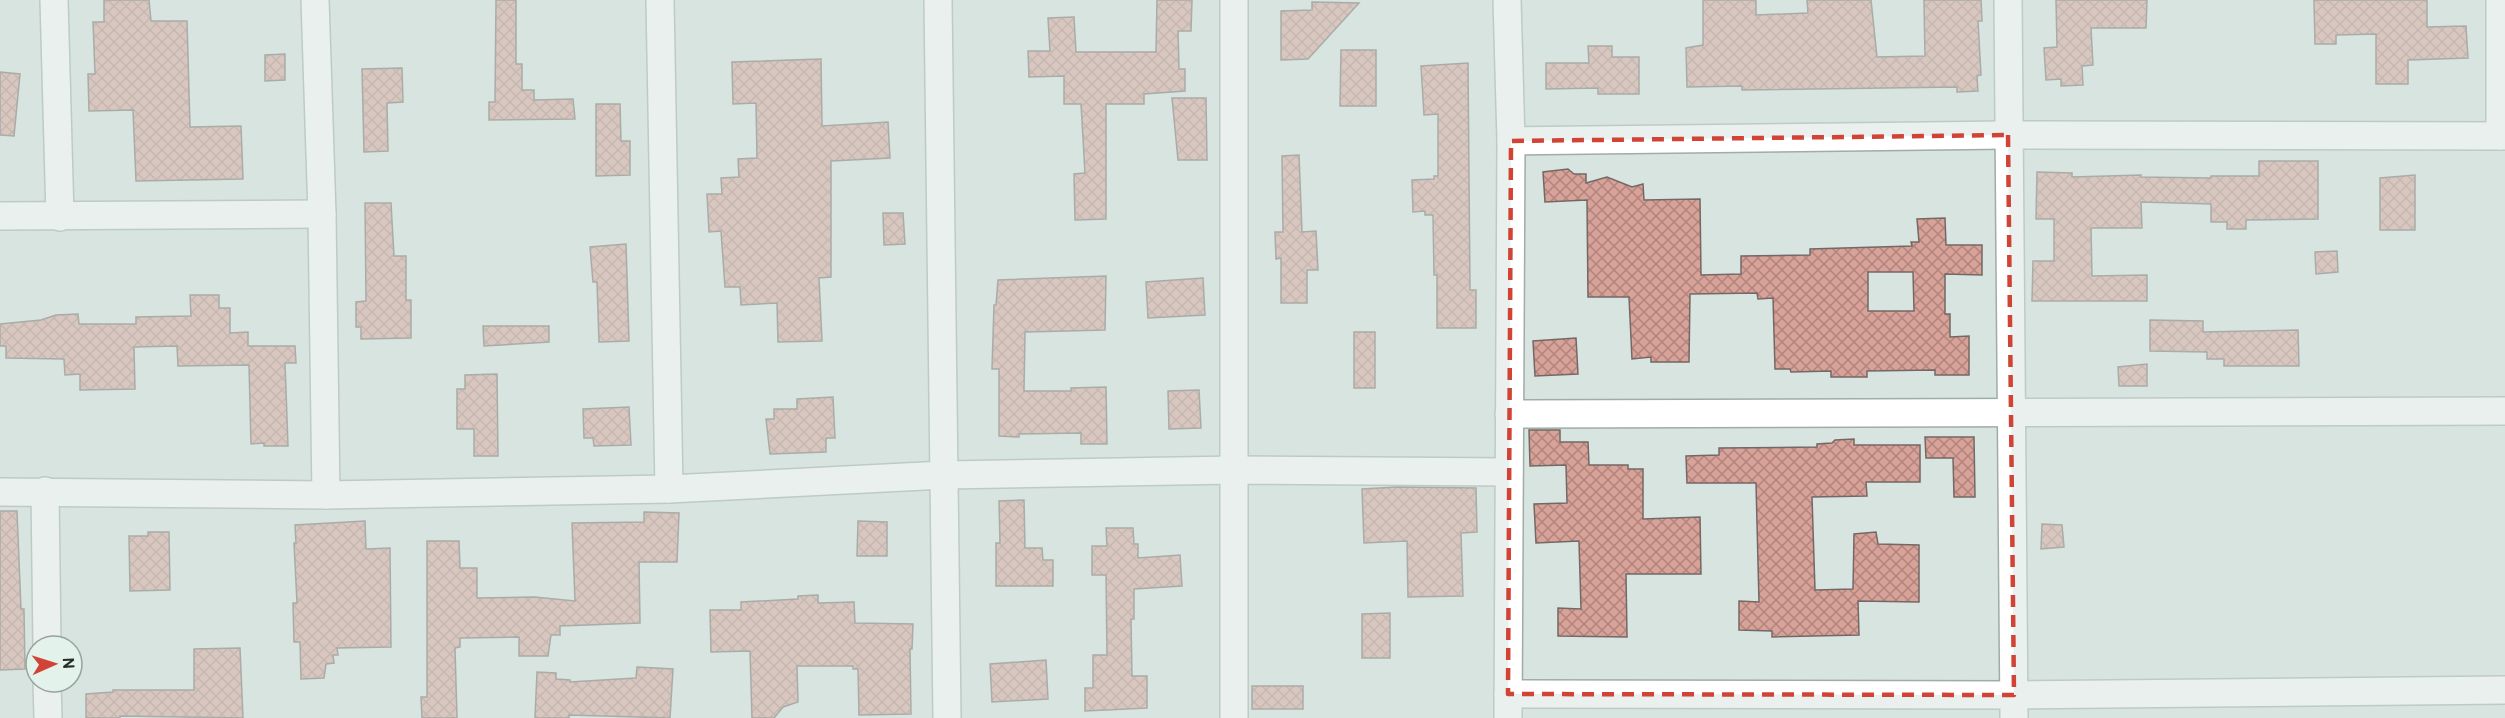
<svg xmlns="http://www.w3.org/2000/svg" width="2505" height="718" font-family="Overpass,sans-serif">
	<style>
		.building { fill: url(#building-cross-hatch); stroke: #746866; stroke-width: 1.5; fill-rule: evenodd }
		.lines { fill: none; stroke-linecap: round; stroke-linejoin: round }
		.minor-casing { stroke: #9faca7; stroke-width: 30 }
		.minor { stroke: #fff; stroke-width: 27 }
		.marked { fill: none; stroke: #d04335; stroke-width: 4.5; stroke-dasharray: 12 8; stroke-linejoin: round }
	</style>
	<defs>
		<pattern id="building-cross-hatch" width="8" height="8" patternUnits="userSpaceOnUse" patternTransform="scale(1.5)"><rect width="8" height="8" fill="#d9a299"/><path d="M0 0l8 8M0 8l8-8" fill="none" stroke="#b0847d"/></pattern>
	</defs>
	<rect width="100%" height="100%" fill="#d7e4df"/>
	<!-- building -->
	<g class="building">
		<path d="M 104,0 L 149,0 L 151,21 L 187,21 L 190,127 L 241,126 L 243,179 L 136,181 L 133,110 L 89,111 L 88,74 L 95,74 L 93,22 L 104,22 Z"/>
		<path d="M 496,0 L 516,0 L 516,64 L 522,64 L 522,90 L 534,90 L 534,100 L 573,99 L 575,119 L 489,120 L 489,102 L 495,102 Z"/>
		<path d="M 1157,0 L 1192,0 L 1191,31 L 1178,31 L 1179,69 L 1185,69 L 1185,91 L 1144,94 L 1144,104 L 1106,104 L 1106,219 L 1075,220 L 1074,174 L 1085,173 L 1081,104 L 1064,104 L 1064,76 L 1029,77 L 1028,51 L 1050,51 L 1048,18 L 1074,17 L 1076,52 L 1156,52 Z"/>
		<path d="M 1703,0 L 1756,0 L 1756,15 L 1808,13 L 1807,0 L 1871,0 L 1877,57 L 1925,56 L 1924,0 L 1981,0 L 1982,21 L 1978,21 L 1981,75 L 1977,76 L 1978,91 L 1957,92 L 1957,87 L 1742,90 L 1742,86 L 1687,87 L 1686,48 L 1703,45 Z"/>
		<path d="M 2056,0 L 2147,0 L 2146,28 L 2091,28 L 2093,65 L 2082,66 L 2083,85 L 2061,86 L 2061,79 L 2046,80 L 2044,48 L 2057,47 Z"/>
		<path d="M 2314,0 L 2427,0 L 2427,27 L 2466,26 L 2468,58 L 2408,60 L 2408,84 L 2376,84 L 2376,34 L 2336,35 L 2336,44 L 2315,44 Z"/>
		<path d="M 1312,2 L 1359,3 L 1308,59 L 1281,60 L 1281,11 L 1312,10 Z"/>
		<path d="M 1588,46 L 1612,46 L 1612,57 L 1639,57 L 1639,94 L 1598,94 L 1598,88 L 1546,89 L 1546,63 L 1589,63 Z"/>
		<path d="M 1341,50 L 1376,50 L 1376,106 L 1340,106 Z"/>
		<path d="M 285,54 L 285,80 L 265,81 L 265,55 Z"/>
		<path d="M 821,59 L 822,126 L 888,122 L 890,158 L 831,161 L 831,277 L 819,278 L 822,341 L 778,342 L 777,303 L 741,305 L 740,287 L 725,287 L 721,231 L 709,232 L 707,194 L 722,194 L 721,178 L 739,177 L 738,159 L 757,158 L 756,103 L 733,104 L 732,62 Z"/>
		<path d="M 1468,63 L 1470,290 L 1476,290 L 1476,328 L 1437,328 L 1437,275 L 1434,275 L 1433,215 L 1425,215 L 1425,211 L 1413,212 L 1412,180 L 1434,179 L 1434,176 L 1438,176 L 1438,114 L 1424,115 L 1421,66 Z"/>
		<path d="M 402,68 L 403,102 L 387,103 L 388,151 L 364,152 L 362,69 Z"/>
		<path d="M 0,72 L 20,74 L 14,136 L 0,135 Z"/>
		<path d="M 1172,98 L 1206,98 L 1207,160 L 1178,160 Z"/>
		<path d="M 596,104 L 620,104 L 621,141 L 630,141 L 630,175 L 596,176 Z"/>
		<path d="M 1299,155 L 1302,232 L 1316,231 L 1318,270 L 1307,270 L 1307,303 L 1281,303 L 1281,258 L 1276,259 L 1275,232 L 1283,232 L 1282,156 Z"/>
		<path d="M 2259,161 L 2318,161 L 2318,219 L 2246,220 L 2246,229 L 2227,229 L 2227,222 L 2211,222 L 2211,204 L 2141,202 L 2142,228 L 2091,228 L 2092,276 L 2147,275 L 2147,301 L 2032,301 L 2033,261 L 2054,261 L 2054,219 L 2036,219 L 2037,172 L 2072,173 L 2072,177 L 2141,175 L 2141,177 L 2211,178 L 2211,176 L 2259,176 Z"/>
		<path d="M 1568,169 L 1574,174 L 1586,174 L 1586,183 L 1607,177 L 1632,187 L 1643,184 L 1644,200 L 1700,199 L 1701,275 L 1741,274 L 1741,256 L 1810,255 L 1810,249 L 1912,246 L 1911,242 L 1919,242 L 1917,219 L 1945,218 L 1946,245 L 1982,245 L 1982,275 L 1945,274 L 1945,314 L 1950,314 L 1950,337 L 1969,336 L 1969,375 L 1935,375 L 1935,370 L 1867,371 L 1867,377 L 1831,377 L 1831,371 L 1791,372 L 1790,369 L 1775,369 L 1773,298 L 1758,299 L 1757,293 L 1690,294 L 1689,362 L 1651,362 L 1651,357 L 1632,359 L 1629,297 L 1588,297 L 1587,200 L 1545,202 L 1543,172 ZM 1868,272 L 1913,272 L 1914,311 L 1868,311 Z"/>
		<path d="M 2415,175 L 2415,230 L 2380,230 L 2380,178 Z"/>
		<path d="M 365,203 L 391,203 L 394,256 L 406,256 L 406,300 L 411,300 L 411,338 L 361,339 L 361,327 L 356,327 L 356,302 L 366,301 Z"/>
		<path d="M 883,213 L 903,213 L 905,244 L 884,245 Z"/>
		<path d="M 626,244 L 629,341 L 599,342 L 597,282 L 593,282 L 590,247 Z"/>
		<path d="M 2337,251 L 2338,272 L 2316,274 L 2315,252 Z"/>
		<path d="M 1106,276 L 1105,330 L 1025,332 L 1024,391 L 1071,391 L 1071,388 L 1106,387 L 1107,444 L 1081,444 L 1081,433 L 1019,434 L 1019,437 L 999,436 L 999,369 L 992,369 L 994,305 L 996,305 L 998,280 Z"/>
		<path d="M 1203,278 L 1205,315 L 1148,318 L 1146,282 Z"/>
		<path d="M 190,295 L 219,295 L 219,308 L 230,308 L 230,333 L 248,332 L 248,346 L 295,346 L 296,363 L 285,363 L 288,446 L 264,446 L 264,443 L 251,444 L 249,365 L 178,366 L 177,346 L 134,347 L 135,389 L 80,390 L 80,374 L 65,375 L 64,359 L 6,358 L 6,346 L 0,346 L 0,324 L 41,320 L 56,315 L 78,314 L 79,324 L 136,324 L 136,317 L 191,316 Z"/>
		<path d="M 2150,320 L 2203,321 L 2203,332 L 2298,330 L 2299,366 L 2224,366 L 2224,359 L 2207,359 L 2207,352 L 2150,351 Z"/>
		<path d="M 483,326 L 549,326 L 549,342 L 484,346 Z"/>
		<rect x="1354" y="332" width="21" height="56"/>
		<path d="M 1576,338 L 1578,374 L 1535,376 L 1533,341 Z"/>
		<path d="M 2147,364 L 2147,386 L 2119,386 L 2118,367 Z"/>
		<path d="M 497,374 L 498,456 L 474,456 L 474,429 L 457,429 L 457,389 L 465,389 L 465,375 Z"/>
		<path d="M 1199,390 L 1201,428 L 1169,429 L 1168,391 Z"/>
		<path d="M 833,397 L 835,438 L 826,438 L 826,452 L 770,454 L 766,419 L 774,419 L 774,409 L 797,409 L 797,399 Z"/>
		<path d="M 629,407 L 631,445 L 594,446 L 593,438 L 584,438 L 583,409 Z"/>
		<path d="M 1529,430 L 1560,430 L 1560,442 L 1588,442 L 1589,465 L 1628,465 L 1628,469 L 1643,469 L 1643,519 L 1700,517 L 1701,574 L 1626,574 L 1627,637 L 1558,636 L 1558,608 L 1581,609 L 1579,541 L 1536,543 L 1534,504 L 1567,503 L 1566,465 L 1530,466 Z"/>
		<path d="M 1925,437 L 1974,437 L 1975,497 L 1954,497 L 1953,458 L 1926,458 Z"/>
		<path d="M 1854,439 L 1854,445 L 1920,445 L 1920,482 L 1866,482 L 1867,496 L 1812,497 L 1815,590 L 1853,589 L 1854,534 L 1876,532 L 1878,544 L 1919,545 L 1919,602 L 1858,601 L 1859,635 L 1772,637 L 1772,631 L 1739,630 L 1739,601 L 1759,602 L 1756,483 L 1687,483 L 1686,456 L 1719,455 L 1719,448 L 1817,447 L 1817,444 L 1832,443 L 1835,440 Z"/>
		<path d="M 1397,487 L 1476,488 L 1477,532 L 1461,533 L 1463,596 L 1408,597 L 1407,541 L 1364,543 L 1362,489 Z"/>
		<path d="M 1024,500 L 1025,548 L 1042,548 L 1043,560 L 1053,560 L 1053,586 L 996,586 L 996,543 L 1000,543 L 999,501 Z"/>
		<path d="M 0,511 L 17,511 L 21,609 L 24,609 L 25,669 L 0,670 Z"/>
		<path d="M 644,512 L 679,513 L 677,562 L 639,562 L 640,623 L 560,626 L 560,635 L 551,635 L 548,656 L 519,656 L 519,637 L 460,638 L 460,647 L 455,648 L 457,718 L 422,718 L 421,697 L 427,697 L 427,541 L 459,541 L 460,568 L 477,568 L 477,598 L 534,597 L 575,601 L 572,523 L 644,522 Z"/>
		<path d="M 365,521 L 366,549 L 390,548 L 391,647 L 337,648 L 338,655 L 333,655 L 334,663 L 326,664 L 324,678 L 301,679 L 300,642 L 294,642 L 293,603 L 297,603 L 294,543 L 296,543 L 295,525 Z"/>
		<path d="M 858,521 L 887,522 L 887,556 L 857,556 Z"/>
		<path d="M 2042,524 L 2062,525 L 2064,547 L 2041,549 Z"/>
		<path d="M 1106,528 L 1133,528 L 1134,544 L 1138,544 L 1138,558 L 1180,555 L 1182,586 L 1134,589 L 1134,619 L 1131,619 L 1132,676 L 1147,676 L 1147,708 L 1085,711 L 1085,688 L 1093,688 L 1093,655 L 1107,655 L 1106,575 L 1092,575 L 1092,546 L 1107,546 Z"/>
		<path d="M 148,532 L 169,532 L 170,590 L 130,591 L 129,536 L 148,536 Z"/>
		<path d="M 818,595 L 818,603 L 854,602 L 855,623 L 913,624 L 912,649 L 910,649 L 911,714 L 859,715 L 858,669 L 853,669 L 853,666 L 797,666 L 798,702 L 783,707 L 774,718 L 752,718 L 750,651 L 711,652 L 710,610 L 741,610 L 741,602 L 798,599 L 798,596 Z"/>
		<path d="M 1390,613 L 1390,658 L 1362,658 L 1362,614 Z"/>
		<path d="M 240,648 L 243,718 L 120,716 L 120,718 L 86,718 L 86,694 L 113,692 L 113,690 L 194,690 L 194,649 Z"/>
		<path d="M 1046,660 L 1048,699 L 992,702 L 990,664 Z"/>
		<path d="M 637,667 L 673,669 L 670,718 L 569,715 L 569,718 L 535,718 L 537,672 L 556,673 L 556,679 L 570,680 L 570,682 L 636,678 Z"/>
		<rect x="1252" y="686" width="51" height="23"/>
	</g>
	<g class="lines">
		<!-- minor casing -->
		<g class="minor-casing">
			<g id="minor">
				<path d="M 54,0 L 60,217"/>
				<path d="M 315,0 L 322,214 L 326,495"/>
				<path d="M 660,0 L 669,489"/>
				<path d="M 938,0 L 947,718"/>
				<path d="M 1234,0 L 1234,718"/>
				<path d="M 1507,0 L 1511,141 L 1508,718"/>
				<path d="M 2008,0 L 2014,718"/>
				<path d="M 2500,0 L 2500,136"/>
				<path d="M 1511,141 L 2008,135 L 2505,136"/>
				<path d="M 0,216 L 322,214"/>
				<path d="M 1509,414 L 2505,411"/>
				<path d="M 45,491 L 47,646"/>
				<path d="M 0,492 L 326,495 L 669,489 L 944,475 L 1235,470 L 1509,472"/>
				<path d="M 47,682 L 48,718"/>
				<path d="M 1508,694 L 2014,695 L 2505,690"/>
			</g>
		</g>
		<!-- minor -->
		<use href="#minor" class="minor"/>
	</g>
	<!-- marked area -->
	<path d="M0 0H2505V718H0ZM 2008,135 L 2014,695 L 1508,694 L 1511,141 Z" fill="#d7e4df" fill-opacity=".55" fill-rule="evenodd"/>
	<path class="marked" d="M 2008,135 L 2014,695 L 1508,694 L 1511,141 Z"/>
	<!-- north arrow -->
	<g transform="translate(54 664) rotate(87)"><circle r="28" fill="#e4f2ec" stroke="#98a29e" stroke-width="1.5"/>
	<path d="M0-4.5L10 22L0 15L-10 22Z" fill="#d04335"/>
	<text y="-9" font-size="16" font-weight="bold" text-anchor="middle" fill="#262b29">N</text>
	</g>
</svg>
